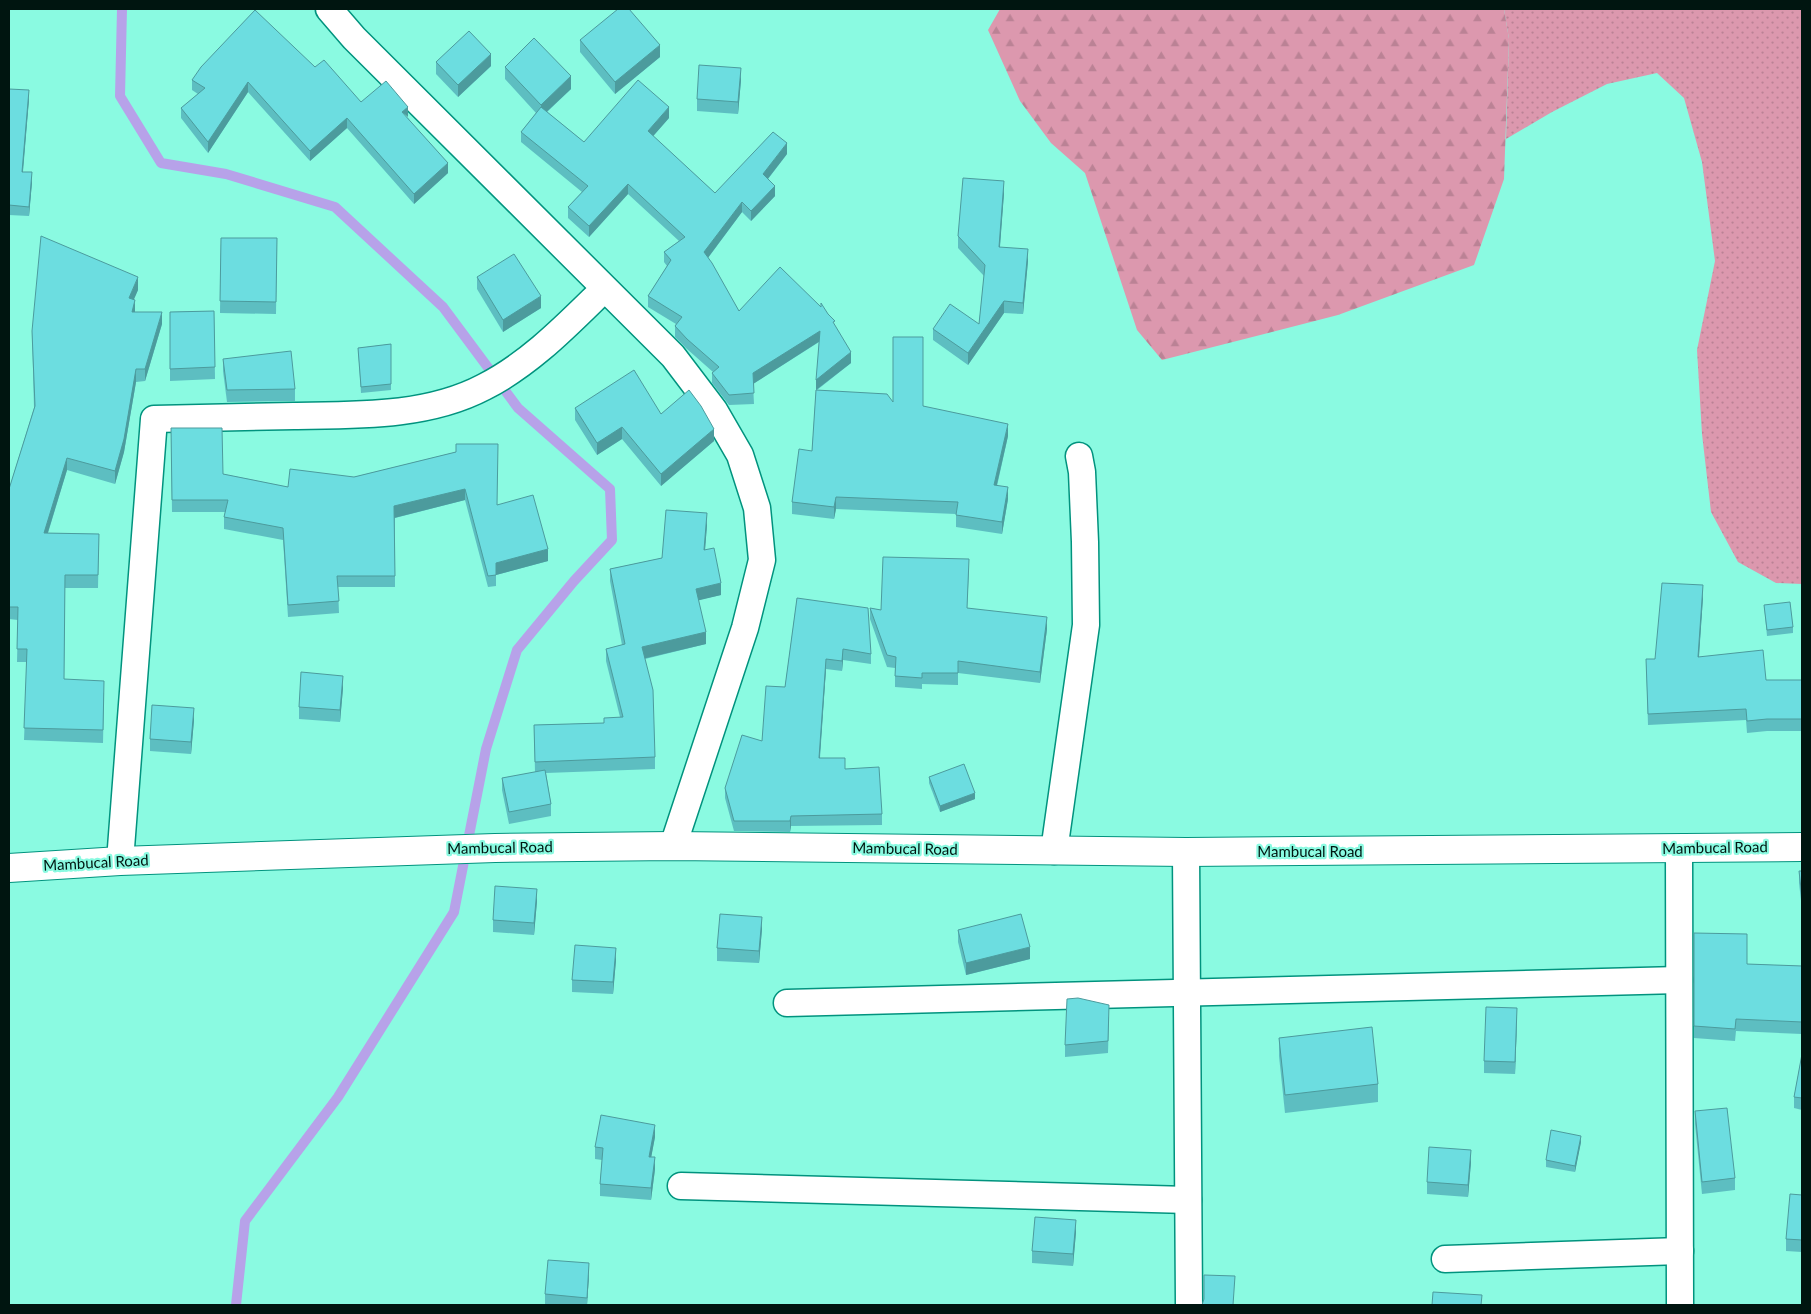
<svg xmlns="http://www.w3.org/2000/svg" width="1811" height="1314" font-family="Lato,sans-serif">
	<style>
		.grass { fill: url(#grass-dots) }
		.forest { fill: url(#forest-firs) }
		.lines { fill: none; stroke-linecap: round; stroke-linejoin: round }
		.stream { stroke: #b7a2e9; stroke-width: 10 }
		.minor-casing { stroke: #01937e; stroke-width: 29 }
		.secondary-casing { stroke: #01937e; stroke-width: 30 }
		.minor { stroke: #fff; stroke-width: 26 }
		.secondary { stroke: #fff; stroke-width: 28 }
		.wall { fill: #5dbec1 }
		.shaded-wall { fill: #4c9b9d }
		.building { fill: #6cdde0; stroke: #4c9b9d }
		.labels { text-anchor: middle; stroke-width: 4.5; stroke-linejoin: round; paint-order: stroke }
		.street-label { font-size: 15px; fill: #001510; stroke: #8afae1 }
	</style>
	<defs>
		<pattern id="grass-dots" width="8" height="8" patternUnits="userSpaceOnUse" patternTransform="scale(1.25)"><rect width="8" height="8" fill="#dc98ae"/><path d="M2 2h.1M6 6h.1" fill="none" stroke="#bb8295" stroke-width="1.8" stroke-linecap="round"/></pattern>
		<pattern id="forest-firs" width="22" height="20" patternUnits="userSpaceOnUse" patternTransform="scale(1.25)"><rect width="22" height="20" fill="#dc98ae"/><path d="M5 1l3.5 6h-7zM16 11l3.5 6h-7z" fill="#bb8295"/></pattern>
	</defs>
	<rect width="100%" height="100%" fill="#8afae1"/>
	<!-- grass -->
	<path class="grass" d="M 1504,9 L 1802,9 L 1802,584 L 1776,583 L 1738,562 L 1711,512 L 1702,434 L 1697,350 L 1715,261 L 1707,200 L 1702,162 L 1684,98 L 1657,73 L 1607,84 L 1552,112 L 1506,139 L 1509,39 Z"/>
	<!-- forest -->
	<path class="forest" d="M 1000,9 L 1504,9 L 1509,39 L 1504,179 L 1474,265 L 1338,315 L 1162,360 L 1137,330 L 1085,173 L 1051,143 L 1020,101 L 988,30 Z"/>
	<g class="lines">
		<!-- stream -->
		<path class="stream" d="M 122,9 L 120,96 L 161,163 L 226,174 L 335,207 L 443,307 L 518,408 L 610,489 L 612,540 L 574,581 L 517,650 L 486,749 L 454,912 L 338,1097 L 245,1221 L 236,1305"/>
		<!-- minor casing -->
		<g class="minor-casing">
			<g id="minor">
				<path d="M 329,9 L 354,38 L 673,356 L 714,410 L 740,455 L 757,508 L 762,560 L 745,628 L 673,846"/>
				<path d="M 1679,849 L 1680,1305"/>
				<path d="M 1054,851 L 1086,625 L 1085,542 L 1082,472 L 1079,456"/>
				<path d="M 1186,852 L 1189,1305"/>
				<path d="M 120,861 L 154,419 C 201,418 248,417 294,416 C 357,415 427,417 484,387 C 531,363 567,325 604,289"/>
				<path d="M 787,1003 L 1679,980"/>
				<path d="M 681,1186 L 1188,1200"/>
				<path d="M 1445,1259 L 1680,1251"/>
			</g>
		</g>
		<!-- secondary casing -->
		<g class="secondary-casing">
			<path id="secondary" d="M 9,868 L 120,861 L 495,848 L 673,846 L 1186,852 L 1802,847"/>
		</g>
		<!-- minor -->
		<use href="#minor" class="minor"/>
		<!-- secondary -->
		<use href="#secondary" class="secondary"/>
	</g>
	<!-- wall -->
	<g class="wall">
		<path d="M 580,40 L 660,57 L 615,94 L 580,52 Z"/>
		<path d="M 436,62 L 491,66 L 458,97 L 436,74 Z"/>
		<path d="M 315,67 L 361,102 L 408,118 L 448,173 L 414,204 L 347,128 L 310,161 L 248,92 L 208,153 L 181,118 L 181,108 L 198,94 L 192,90 L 192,80 Z"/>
		<path d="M 505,67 L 571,89 L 547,112 L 584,142 L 669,118 L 653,136 L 715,193 L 787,154 L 768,179 L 775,196 L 751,221 L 742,212 L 708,258 L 739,311 L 835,326 L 851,363 L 817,390 L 923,406 L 1008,436 L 997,486 L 1008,499 L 1002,534 L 956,527 L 956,514 L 836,509 L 834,519 L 792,514 L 792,502 L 812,451 L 816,390 L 819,342 L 753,384 L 754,404 L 729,405 L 712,383 L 712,373 L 713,372 L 687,349 L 675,337 L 675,326 L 676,324 L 648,307 L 648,296 L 667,266 L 664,262 L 664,252 L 679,241 L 628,194 L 589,237 L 568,218 L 568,207 L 582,192 L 521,142 L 521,132 L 536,113 L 505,79 Z"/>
		<path d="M 741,80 L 738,114 L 697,111 L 697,99 Z"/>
		<path d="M 9,89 L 29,99 L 23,172 L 32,182 L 29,216 L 9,215 Z"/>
		<path d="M 1004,193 L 1000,247 L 1028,261 L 1023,314 L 1004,313 L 968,365 L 933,340 L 933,329 L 979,324 L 984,276 L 958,248 L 958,236 Z"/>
		<path d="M 221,238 L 277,238 L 276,314 L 220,313 Z"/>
		<path d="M 477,277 L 541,308 L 503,332 L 477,289 Z"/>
		<path d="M 138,290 L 133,300 L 135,312 L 162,324 L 145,381 L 136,382 L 124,452 L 115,484 L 67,470 L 48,533 L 99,534 L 98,588 L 65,588 L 64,679 L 104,693 L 103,743 L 24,740 L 27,662 L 17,662 L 18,620 L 9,619 L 9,489 L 34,408 L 32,331 Z"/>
		<path d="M 214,311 L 215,379 L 170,381 L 170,312 Z"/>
		<path d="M 391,344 L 391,390 L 361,393 L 358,348 Z"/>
		<path d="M 223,359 L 295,389 L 295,401 L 227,402 L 223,371 Z"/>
		<path d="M 575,408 L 661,414 L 714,441 L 661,486 L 622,439 L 597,455 L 575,420 Z"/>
		<path d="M 171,428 L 223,474 L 288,487 L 354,477 L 456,452 L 497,505 L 548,561 L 496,575 L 496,586 L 488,587 L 465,500 L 395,518 L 395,587 L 338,587 L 339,613 L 288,617 L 283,540 L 224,529 L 224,517 L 225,512 L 172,512 Z"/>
		<path d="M 707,525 L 705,550 L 721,595 L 698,600 L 706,644 L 645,659 L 655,757 L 655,769 L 546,773 L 551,804 L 551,816 L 509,824 L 502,790 L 502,778 L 535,772 L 534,725 L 604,723 L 620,717 L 606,661 L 606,649 L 622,645 L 610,581 L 610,569 L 662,558 Z"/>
		<path d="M 969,571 L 967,608 L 1047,629 L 1040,683 L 958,673 L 958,685 L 922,684 L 922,689 L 895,687 L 895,668 L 887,667 L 870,619 L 870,608 L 881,610 Z"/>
		<path d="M 1703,597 L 1699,657 L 1766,680 L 1802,680 L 1802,731 L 1767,731 L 1747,733 L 1746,720 L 1648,725 L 1646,659 L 1655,659 Z"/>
		<path d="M 797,598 L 871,654 L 871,664 L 843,660 L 842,671 L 826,669 L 820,758 L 845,769 L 882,814 L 882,825 L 791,826 L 790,832 L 734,831 L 725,798 L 725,788 L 762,741 L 785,687 Z"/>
		<path d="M 1764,605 L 1793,627 L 1793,633 L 1767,636 Z"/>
		<path d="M 343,688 L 340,722 L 299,719 L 299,707 Z"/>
		<path d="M 194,720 L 191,754 L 150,751 L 150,739 Z"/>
		<path d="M 929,777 L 975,799 L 940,812 L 929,783 Z"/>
		<path d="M 1799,871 L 1802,871 L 1802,909 L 1799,883 Z"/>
		<path d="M 537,901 L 534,935 L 493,932 L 493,920 Z"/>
		<path d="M 762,929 L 759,963 L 717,961 L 717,948 Z"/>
		<path d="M 958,930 L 1030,959 L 966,975 L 958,942 Z"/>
		<path d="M 1694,933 L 1747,964 L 1802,966 L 1802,1034 L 1736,1031 L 1735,1041 L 1694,1038 Z"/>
		<path d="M 616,960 L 613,994 L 572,992 L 572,980 Z"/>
		<path d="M 1109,1017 L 1108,1053 L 1065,1057 L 1065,1045 Z"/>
		<path d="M 1517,1020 L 1515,1074 L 1484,1073 L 1484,1061 Z"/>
		<path d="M 1279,1038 L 1378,1084 L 1378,1102 L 1285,1113 L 1279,1056 Z"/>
		<path d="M 1802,1054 L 1802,1110 L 1794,1108 L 1794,1097 Z"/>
		<path d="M 1695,1111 L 1735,1178 L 1735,1190 L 1702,1194 L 1695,1124 Z"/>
		<path d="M 655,1137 L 651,1157 L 655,1169 L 651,1200 L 600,1196 L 600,1184 L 602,1160 L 595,1159 L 595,1147 Z"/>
		<path d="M 1581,1142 L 1575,1172 L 1546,1167 L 1546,1160 Z"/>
		<path d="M 1471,1162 L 1468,1197 L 1427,1194 L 1427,1182 Z"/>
		<path d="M 1802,1195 L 1802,1252 L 1786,1251 L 1786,1239 Z"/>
		<path d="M 1076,1232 L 1073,1266 L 1032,1263 L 1032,1251 Z"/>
		<path d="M 589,1275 L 587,1305 L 545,1305 L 545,1294 Z"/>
	</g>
	<!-- shaded-wall -->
	<g class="shaded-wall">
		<path d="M 660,45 L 660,57 L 615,94 L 615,82 Z"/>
		<path d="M 491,54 L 491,66 L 458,97 L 458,85 Z"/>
		<path d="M 741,68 L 741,80 L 738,114 L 738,102 Z"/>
		<path d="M 571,76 L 571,89 L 541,117 L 541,105 Z"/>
		<path d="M 248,82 L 248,92 L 208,153 L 208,142 Z"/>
		<path d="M 29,90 L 29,99 L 22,181 L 22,172 Z"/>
		<path d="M 408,107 L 408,117 L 402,112 Z"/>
		<path d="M 669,107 L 669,118 L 648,142 L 648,131 Z"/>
		<path d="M 347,118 L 347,128 L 310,161 L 310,151 Z"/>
		<path d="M 787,143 L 787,154 L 763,185 L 763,174 Z"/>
		<path d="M 448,163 L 448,173 L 414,204 L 414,194 Z"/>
		<path d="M 32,172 L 32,182 L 29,216 L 29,207 Z"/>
		<path d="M 1004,181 L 1004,193 L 999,258 L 999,247 Z"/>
		<path d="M 628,184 L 628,194 L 589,237 L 589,226 Z"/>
		<path d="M 775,186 L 775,196 L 751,221 L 751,211 Z"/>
		<path d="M 742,202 L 742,212 L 704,263 L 704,252 Z"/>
		<path d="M 1028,249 L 1028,261 L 1023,314 L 1023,303 Z"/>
		<path d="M 138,277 L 138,290 L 129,311 L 129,298 Z"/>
		<path d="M 541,296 L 541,308 L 503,332 L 503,320 Z"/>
		<path d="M 135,300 L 135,313 L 132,312 Z"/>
		<path d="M 1004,301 L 1004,313 L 968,365 L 968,353 Z"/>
		<path d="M 162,312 L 162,324 L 145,381 L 145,369 Z"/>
		<path d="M 820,331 L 820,341 L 753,384 L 753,373 Z"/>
		<path d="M 851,352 L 851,363 L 816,390 L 816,380 Z"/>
		<path d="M 136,369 L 136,382 L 124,452 L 115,484 L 115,471 Z"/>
		<path d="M 1008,424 L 1008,436 L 994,497 L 994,485 Z"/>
		<path d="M 622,427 L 622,439 L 597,455 L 597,443 Z"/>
		<path d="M 714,429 L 714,441 L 661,486 L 661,474 Z"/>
		<path d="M 67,458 L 67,470 L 44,545 L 44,533 Z"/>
		<path d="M 1008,487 L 1008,499 L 1002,534 L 1002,522 Z"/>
		<path d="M 465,489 L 465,500 L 394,518 L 394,506 Z"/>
		<path d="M 836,497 L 836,509 L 834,519 L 834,507 Z"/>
		<path d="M 707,513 L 707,525 L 704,562 L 704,550 Z"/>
		<path d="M 548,549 L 548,561 L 496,575 L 496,586 L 496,563 Z"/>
		<path d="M 721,583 L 721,595 L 696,601 L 696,589 Z"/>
		<path d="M 1703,585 L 1703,597 L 1698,669 L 1698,657 Z"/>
		<path d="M 1047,617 L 1047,629 L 1040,683 L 1040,672 Z"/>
		<path d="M 706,632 L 706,644 L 642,659 L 642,647 Z"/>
		<path d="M 843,649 L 843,660 L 842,671 L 842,661 Z"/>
		<path d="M 826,659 L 826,669 L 819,768 L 819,758 Z"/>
		<path d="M 343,676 L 343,688 L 340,722 L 340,710 Z"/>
		<path d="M 194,708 L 194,720 L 191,754 L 191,742 Z"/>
		<path d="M 975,793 L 975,799 L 940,812 L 940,806 Z"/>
		<path d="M 791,816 L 791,826 L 790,832 L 790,821 Z"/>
		<path d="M 537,889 L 537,901 L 534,935 L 534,923 Z"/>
		<path d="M 762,917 L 762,929 L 759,963 L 759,951 Z"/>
		<path d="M 1030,947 L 1030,959 L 966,975 L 966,963 Z"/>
		<path d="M 616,948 L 616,960 L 613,994 L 613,982 Z"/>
		<path d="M 1517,1008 L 1517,1020 L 1515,1074 L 1515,1062 Z"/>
		<path d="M 655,1125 L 655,1137 L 649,1169 L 649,1157 Z"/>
		<path d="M 1581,1136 L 1581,1142 L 1575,1172 L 1575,1166 Z"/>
		<path d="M 1471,1150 L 1471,1162 L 1468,1197 L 1468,1185 Z"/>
		<path d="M 655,1157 L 655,1169 L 651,1200 L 651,1188 Z"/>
		<path d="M 1076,1220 L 1076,1232 L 1073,1266 L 1073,1254 Z"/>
		<path d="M 589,1263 L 589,1275 L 587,1305 L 587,1298 Z"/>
	</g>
	<!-- building -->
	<g class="building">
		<path d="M 618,9 L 629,9 L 660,45 L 615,82 L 580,40 Z"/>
		<path d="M 255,10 L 315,67 L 324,60 L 361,102 L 386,81 L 408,107 L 402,112 L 448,163 L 414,194 L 347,118 L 310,151 L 248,82 L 208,142 L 181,108 L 205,88 L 192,80 L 201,67 Z"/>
		<path d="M 469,31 L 491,54 L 458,85 L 436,62 Z"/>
		<path d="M 534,38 L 571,76 L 541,105 L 505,67 Z"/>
		<path d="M 699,65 L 741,68 L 738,102 L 697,99 Z"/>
		<path d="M 638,80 L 669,107 L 648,131 L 715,193 L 773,132 L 787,143 L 763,174 L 775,186 L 751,211 L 742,202 L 704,252 L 712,263 L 739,311 L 780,267 L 821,307 L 821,303 L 828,314 L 835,321 L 833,322 L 851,352 L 816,380 L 820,331 L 753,373 L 754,393 L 729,395 L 712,373 L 719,367 L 687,339 L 675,326 L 682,317 L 648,296 L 671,260 L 664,252 L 685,237 L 628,184 L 589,226 L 568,207 L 588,186 L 521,132 L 541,107 L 584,142 Z"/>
		<path d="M 9,89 L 29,90 L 22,172 L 32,172 L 29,207 L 9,205 Z"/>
		<path d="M 963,178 L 1004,181 L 999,247 L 1028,249 L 1023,303 L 1004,301 L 968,353 L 933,329 L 950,304 L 979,324 L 985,265 L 958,236 Z"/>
		<path d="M 41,236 L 138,277 L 129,298 L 135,300 L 132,312 L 162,312 L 145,369 L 136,369 L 124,439 L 115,471 L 67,458 L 44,533 L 99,534 L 98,575 L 65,575 L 64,679 L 104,681 L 103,730 L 24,728 L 27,649 L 17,649 L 18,607 L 9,607 L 9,489 L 35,406 L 32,331 Z"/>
		<path d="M 221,238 L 277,238 L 276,302 L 220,301 Z"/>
		<path d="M 514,254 L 541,296 L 503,320 L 477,277 Z"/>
		<path d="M 214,311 L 215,367 L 170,369 L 170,312 Z"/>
		<path d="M 893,337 L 923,337 L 923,406 L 1008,424 L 994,485 L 1008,487 L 1002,522 L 956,515 L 958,502 L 836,497 L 834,507 L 792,502 L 799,449 L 812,451 L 816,390 L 887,394 L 893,402 Z"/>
		<path d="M 391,344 L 391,384 L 361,387 L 358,348 Z"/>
		<path d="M 291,351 L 295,389 L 227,390 L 223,359 Z"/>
		<path d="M 634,370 L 661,414 L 689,390 L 701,406 L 714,429 L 661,474 L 622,427 L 597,443 L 575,408 Z"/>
		<path d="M 171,428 L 222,428 L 223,474 L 288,487 L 290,469 L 354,477 L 456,452 L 456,444 L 498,444 L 497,505 L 533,495 L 548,549 L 496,563 L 496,575 L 488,576 L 465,489 L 394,506 L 395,576 L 337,576 L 339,601 L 288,605 L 283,528 L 224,517 L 228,500 L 172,500 Z"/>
		<path d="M 666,510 L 707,513 L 704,550 L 714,548 L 721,583 L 696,589 L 706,632 L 642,647 L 653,690 L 655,757 L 535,762 L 534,725 L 604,723 L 604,718 L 623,717 L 606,649 L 625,644 L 610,569 L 662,558 Z"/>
		<path d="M 883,557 L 969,559 L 967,608 L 1047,617 L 1040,672 L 958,661 L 958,673 L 922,673 L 922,678 L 895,676 L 896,657 L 887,655 L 870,608 L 881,610 Z"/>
		<path d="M 1662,583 L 1703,585 L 1698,657 L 1763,650 L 1766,680 L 1802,680 L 1802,719 L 1767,719 L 1747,721 L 1746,709 L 1648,714 L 1646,659 L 1655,659 Z"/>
		<path d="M 797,598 L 868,608 L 871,654 L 843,649 L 842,661 L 826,659 L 819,758 L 845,758 L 845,769 L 879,767 L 882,814 L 791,816 L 790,821 L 734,821 L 725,788 L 742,735 L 762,741 L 766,686 L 785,687 Z"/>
		<path d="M 1790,602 L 1793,627 L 1767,630 L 1764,605 Z"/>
		<path d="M 301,672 L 343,676 L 340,710 L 299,707 Z"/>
		<path d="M 152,705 L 194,708 L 191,742 L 150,739 Z"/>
		<path d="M 964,764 L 975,793 L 940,806 L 929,777 Z"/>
		<path d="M 545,770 L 551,804 L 509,812 L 502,778 Z"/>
		<path d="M 1799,871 L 1802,871 L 1802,897 Z"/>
		<path d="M 495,886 L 537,889 L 534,923 L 493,920 Z"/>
		<path d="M 720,914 L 762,917 L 759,951 L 717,948 Z"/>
		<path d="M 1021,914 L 1030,947 L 966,963 L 958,930 Z"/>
		<path d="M 1694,933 L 1747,934 L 1747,964 L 1802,966 L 1802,1022 L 1736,1019 L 1735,1029 L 1694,1026 Z"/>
		<path d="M 575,945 L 616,948 L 613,982 L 572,980 Z"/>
		<path d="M 1078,998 L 1109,1005 L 1108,1041 L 1065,1045 L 1067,999 Z"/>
		<path d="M 1486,1007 L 1517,1008 L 1515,1062 L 1484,1061 Z"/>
		<path d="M 1372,1027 L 1378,1084 L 1285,1095 L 1279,1038 Z"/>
		<path d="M 1802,1054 L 1802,1098 L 1794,1097 Z"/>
		<path d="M 1727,1108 L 1735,1178 L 1702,1182 L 1695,1111 Z"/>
		<path d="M 601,1115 L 655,1125 L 649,1157 L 655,1157 L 651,1188 L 600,1184 L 603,1148 L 595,1147 Z"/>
		<path d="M 1551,1130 L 1581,1136 L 1575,1166 L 1546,1160 Z"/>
		<path d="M 1429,1147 L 1471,1150 L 1468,1185 L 1427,1182 Z"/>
		<path d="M 1790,1194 L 1802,1195 L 1802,1240 L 1786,1239 Z"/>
		<path d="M 1035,1217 L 1076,1220 L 1073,1254 L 1032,1251 Z"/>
		<path d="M 548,1260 L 589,1263 L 587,1298 L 545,1294 Z"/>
		<path d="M 1204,1275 L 1235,1276 L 1233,1305 L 1202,1305 L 1204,1299 Z"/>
		<path d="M 1433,1292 L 1482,1295 L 1481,1305 L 1432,1305 Z"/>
	</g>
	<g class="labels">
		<!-- street labels -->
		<g class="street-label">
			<text transform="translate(500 848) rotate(-1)" y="5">Mambucal Road</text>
			<text transform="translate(1715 848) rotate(-1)" y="5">Mambucal Road</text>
			<text transform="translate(905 849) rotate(1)" y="5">Mambucal Road</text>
			<text x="1310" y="857">Mambucal Road</text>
			<text transform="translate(96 863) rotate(-3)" y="5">Mambucal Road</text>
		</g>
	</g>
	<!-- border -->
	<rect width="1811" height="1314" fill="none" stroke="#001510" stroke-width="20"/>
</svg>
